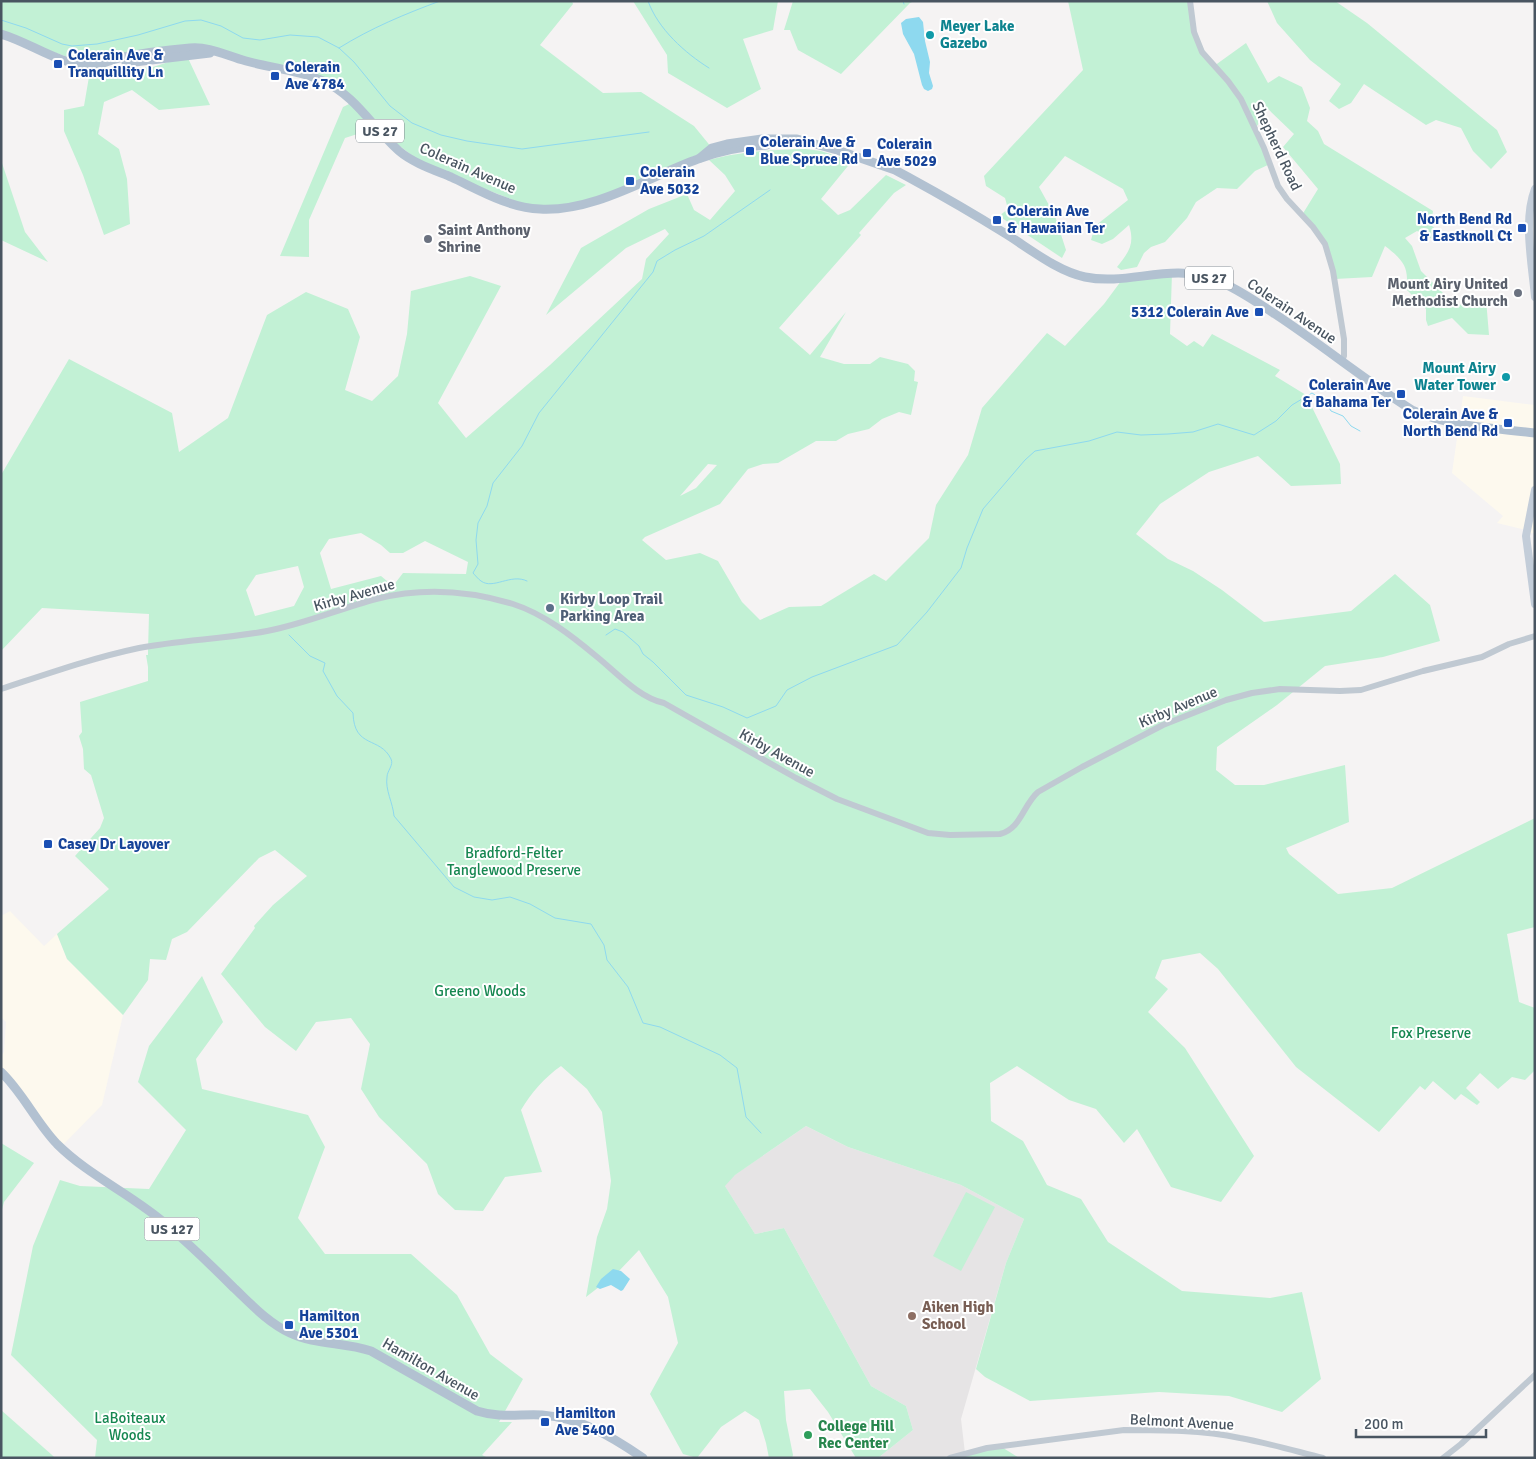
<svg xmlns="http://www.w3.org/2000/svg" width="1536" height="1459" font-family="Signika,sans-serif">
	<style>
		.commercial { fill: #fdf9ee }
		.education { fill: #e6e4e5 }
		.green { fill: #c2f1d5; fill-rule: evenodd }
		.water { fill: #8ed9ef }
		.lines { fill: none; stroke-linecap: round; stroke-linejoin: round }
		.stream { stroke: #8ed9ef; stroke-width: 1 }
		.tertiary { stroke: #c0c9d2; stroke-width: 6 }
		.secondary { stroke: #c3cdd9; stroke-width: 8 }
		.primary { stroke: #b2c1d1; stroke-width: 9 }
		.culture-dot { fill: #0f9aa8; stroke: #fff; stroke-width: 2 }
		.transit-dot { fill: #1a4fb4; stroke: #fff; stroke-width: 2 }
		.worship-dot { fill: #6b7280; stroke: #fff; stroke-width: 2 }
		.service-dot { fill: #5c6f8a; stroke: #fff; stroke-width: 2 }
		.education-dot { fill: #8d6e63; stroke: #fff; stroke-width: 2 }
		.leisure-dot { fill: #2e9e5b; stroke: #fff; stroke-width: 2 }
		.labels { text-anchor: middle; stroke-width: 4; stroke-linejoin: round; paint-order: stroke }
		.shield { fill: #fff; stroke: #808890; stroke-width: 1 }
		.shield-label { font-size: 14px; font-weight: bold; fill: #495561 }
		.culture-label { font-size: 15px; font-weight: bold; fill: #0d838f; stroke: #fff; text-anchor: start }
		.transit-label { font-size: 15px; font-weight: bold; fill: #164399; stroke: #fff; text-anchor: start }
		.street-label { font-size: 15px; fill: #495561; stroke: #fff }
		.worship-label { font-size: 15px; font-weight: bold; fill: #5b616d; stroke: #fff; text-anchor: start }
		.service-label { font-size: 15px; font-weight: bold; fill: #4e5e75; stroke: #fff; text-anchor: start }
		.park-label { font-size: 15px; fill: #168751; stroke: #fff }
		.education-label { font-size: 15px; font-weight: bold; fill: #785e54; stroke: #fff; text-anchor: start }
		.leisure-label { font-size: 15px; font-weight: bold; fill: #27864d; stroke: #fff; text-anchor: start }
	</style>
	<rect width="100%" height="100%" fill="#f5f3f3"/>
	<!-- commercial -->
	<g class="commercial">
		<path d="M 1463,396 L 1535,405 L 1535,533 L 1525,534 L 1526,530 L 1497,523 L 1503,516 L 1452,473 Z"/>
		<path d="M 10,911 L 44,946 L 57,934 L 67,959 L 123,1015 L 102,1105 L 61,1147 L 1,1072 L 1,1056 L 4,1052 L 6,1022 L 1,1017 L 1,916 Z"/>
	</g>
	<!-- education -->
	<path class="education" d="M 806,1126 L 848,1147 L 961,1185 L 1024,1219 L 1006,1263 L 961,1419 L 965,1453 L 950,1458 L 878,1458 L 913,1430 L 906,1406 L 871,1386 L 784,1228 L 755,1234 L 723,1183 Z"/>
	<!-- green -->
	<g class="green">
		<path d="M 1,1 L 572,1 L 573,4 L 540,45 L 603,93 L 641,92 L 694,126 L 712,148 L 591,203 L 536,209 L 426,166 L 376,128 L 345,138 L 309,220 L 309,257 L 280,256 L 343,107 L 353,102 L 333,86 L 205,48 L 94,65 L 119,69 L 153,67 L 187,56 L 210,105 L 159,110 L 132,90 L 104,102 L 98,134 L 119,149 L 127,179 L 130,224 L 104,235 L 83,175 L 64,131 L 64,110 L 84,106 L 91,65 L 1,34 Z"/>
		<path d="M 633,1 L 778,1 L 773,30 L 743,39 L 761,89 L 727,108 L 668,73 L 667,55 Z"/>
		<path d="M 793,1 L 914,1 L 910,3 L 841,74 L 798,50 L 790,30 L 784,30 Z"/>
		<path d="M 1068,1 L 1193,1 C 1183,20 1204,50 1214,66 L 1246,43 L 1268,83 L 1279,76 L 1302,87 L 1310,108 L 1307,121 L 1318,131 L 1324,144 L 1433,211 L 1431,225 L 1445,238 L 1438,242 L 1417,231 L 1405,238 L 1412,246 L 1421,271 L 1452,302 L 1469,307 L 1486,299 L 1489,335 L 1468,334 L 1452,318 L 1428,326 L 1426,320 L 1426,309 L 1406,289 C 1410,267 1402,259 1385,246 L 1372,277 L 1335,279 L 1325,244 L 1302,215 L 1318,189 L 1283,147 L 1294,134 L 1268,109 L 1255,129 L 1270,164 L 1255,171 L 1237,189 L 1217,188 L 1196,202 L 1187,218 L 1165,242 L 1151,247 L 1144,253 L 1137,267 L 1121,270 L 1117,267 C 1129,252 1135,244 1129,225 L 1113,239 L 1102,244 L 1091,240 L 1095,226 L 1128,200 L 1123,189 L 1065,156 L 1039,187 L 1055,216 L 1066,250 L 1062,258 L 999,216 L 1008,209 L 1005,198 L 986,186 L 984,176 L 1083,70 Z"/>
		<path d="M 1267,1 L 1335,1 L 1367,23 L 1497,130 L 1507,152 L 1491,169 L 1473,151 L 1461,128 L 1436,120 L 1426,125 L 1364,84 L 1351,103 L 1339,109 L 1329,101 L 1341,84 L 1310,60 L 1277,23 Z"/>
		<path d="M 806,149 L 821,151 L 852,161 L 821,199 L 838,215 L 850,210 L 886,175 L 906,185 L 894,193 L 859,233 L 861,235 L 779,328 L 810,355 L 846,312 L 820,357 L 844,364 L 870,364 L 880,357 L 908,364 L 915,371 L 914,381 L 918,382 L 911,415 L 899,412 L 882,419 L 869,429 L 848,434 L 836,441 L 816,441 L 778,463 L 763,464 L 748,469 L 720,504 L 645,537 L 642,540 L 666,560 L 700,553 L 718,561 L 742,602 L 760,620 L 789,607 L 821,606 L 874,574 L 886,581 L 929,538 L 936,505 L 968,455 L 982,408 L 1047,333 L 1065,346 L 1104,304 L 1124,277 L 1172,273 L 1170,334 L 1187,346 L 1194,341 L 1203,347 L 1212,334 L 1280,370 L 1275,376 L 1306,395 L 1340,464 L 1341,484 L 1291,486 L 1258,456 L 1209,472 L 1160,504 L 1136,534 L 1168,559 L 1193,571 L 1222,590 L 1264,622 L 1351,611 L 1395,574 L 1430,605 L 1440,641 L 1383,657 L 1325,666 L 1277,705 L 1217,747 L 1216,770 L 1235,785 L 1264,785 L 1345,765 L 1349,822 L 1286,848 L 1289,854 L 1338,894 L 1392,888 L 1535,818 L 1535,927 L 1507,934 L 1519,1002 L 1535,1008 L 1535,1070 L 1525,1080 L 1512,1077 L 1498,1089 L 1480,1073 L 1466,1088 L 1480,1102 L 1477,1105 L 1461,1094 L 1455,1100 L 1433,1081 L 1425,1090 L 1420,1086 L 1379,1132 L 1296,1067 L 1218,969 L 1200,953 L 1162,960 L 1155,978 L 1168,989 L 1148,1012 L 1185,1048 L 1254,1156 L 1221,1202 L 1171,1187 L 1137,1129 L 1124,1143 L 1096,1109 L 1069,1100 L 1017,1066 L 990,1083 L 991,1121 L 1023,1141 L 1047,1185 L 1081,1199 L 1108,1242 L 1182,1291 L 1270,1298 L 1302,1292 L 1321,1379 L 1282,1412 L 1229,1396 L 1159,1392 L 1030,1401 L 985,1377 L 976,1369 L 1006,1263 L 1024,1219 L 961,1185 L 848,1147 L 806,1126 L 735,1175 L 725,1186 L 755,1234 L 784,1228 L 871,1386 L 906,1406 L 913,1430 L 878,1458 L 856,1458 L 828,1412 L 810,1389 L 784,1391 L 786,1420 L 793,1455 L 792,1458 L 769,1458 L 766,1443 L 759,1420 L 745,1411 L 721,1427 L 697,1458 L 683,1454 L 650,1394 L 678,1343 L 668,1297 L 639,1250 L 617,1273 L 586,1297 L 597,1237 L 607,1209 L 611,1181 L 602,1112 L 587,1089 L 561,1066 C 545,1077 531,1093 521,1110 L 542,1172 L 505,1177 L 483,1211 L 455,1210 L 438,1194 L 427,1164 L 379,1117 L 361,1089 L 370,1044 L 351,1018 L 316,1022 L 296,1051 L 265,1027 L 221,974 L 255,928 L 254,926 L 273,905 L 307,876 L 275,850 L 259,858 L 187,932 L 172,939 L 166,960 L 150,959 L 148,980 L 123,1015 L 67,959 L 57,934 L 109,889 L 75,856 L 100,828 L 104,818 L 91,775 L 84,769 L 83,749 L 79,736 L 82,732 L 80,702 L 148,681 L 148,667 L 146,655 L 148,655 L 148,651 L 149,614 L 42,608 L 1,651 L 1,475 L 69,359 L 172,413 L 179,452 L 228,418 L 267,315 L 306,292 L 348,309 L 360,337 L 345,390 L 372,401 L 398,376 L 407,334 L 411,291 L 470,276 L 501,286 L 438,403 L 466,438 L 550,365 L 642,279 L 646,259 L 669,234 L 665,229 L 626,248 L 546,315 L 581,248 L 649,209 L 687,194 L 694,210 L 710,220 L 735,191 L 725,175 L 709,160 C 740,151 774,150 806,149 ZM 708,464 L 717,465 L 696,488 L 680,496 ZM 361,533 L 381,545 L 390,553 L 403,553 L 425,541 L 468,562 L 466,574 L 403,573 L 393,586 L 381,576 L 331,589 L 320,553 L 329,539 ZM 298,566 L 304,587 L 294,606 L 255,616 L 246,590 L 256,575 Z"/>
		<path d="M 1,160 L 25,232 L 48,262 L 1,240 Z"/>
		<path d="M 202,976 L 223,1022 L 196,1059 L 202,1089 L 308,1115 L 325,1147 L 298,1218 L 325,1254 L 411,1254 L 457,1295 L 490,1354 L 523,1379 L 499,1422 L 512,1422 L 482,1455 L 488,1458 L 95,1458 L 97,1440 L 11,1355 L 33,1246 L 60,1180 L 80,1186 L 149,1189 L 186,1130 L 138,1082 L 149,1046 Z"/>
		<path d="M 1,1143 L 34,1163 L 4,1202 L 1,1213 Z"/>
		<path d="M 966,1192 L 995,1207 L 961,1271 L 933,1256 Z"/>
		<path d="M 1,1410 L 52,1455 L 55,1458 L 1,1458 Z"/>
		<path d="M 1000,1446 L 1019,1458 L 950,1458 Z"/>
	</g>
	<!-- water -->
	<g class="water">
		<path d="M 919,17 L 923,22 L 925,41 L 930,62 L 929,73 L 933,86 L 932,89 L 928,91 L 924,89 L 922,85 L 914,54 L 903,34 L 901,23 L 906,19 Z"/>
		<path d="M 613,1269 L 621,1271 L 630,1279 L 623,1290 L 621,1291 L 611,1285 L 600,1289 L 596,1287 L 601,1279 Z"/>
	</g>
	<g class="lines">
		<!-- stream -->
		<g class="stream">
			<path d="M 648,1 C 658,29 685,53 709,68"/>
			<path d="M 903,1 L 904,4"/>
			<path d="M 1,20 L 26,28 L 62,44 L 72,46 L 97,44 L 138,35 L 185,21 L 201,20 L 221,26 L 243,38 L 260,40 L 290,35 L 318,37 L 339,48 L 354,62 L 390,106 L 412,123 L 441,135 L 467,141 L 522,149 L 649,132"/>
			<path d="M 339,48 C 371,28 405,14 440,1"/>
			<path d="M 527,581 C 511,573 493,590 481,581 C 478,579 475,575 473,573 L 478,564 L 476,540 L 478,523 L 487,506 L 493,483 L 522,446 L 539,413 L 653,272 L 657,261 L 675,250 L 704,236 L 770,190"/>
			<path d="M 289,635 L 310,656 L 325,663 L 323,671 L 337,696 L 353,713 C 354,749 380,736 391,759 C 394,765 387,771 387,777 C 385,790 393,803 394,816 L 454,887 L 474,897 L 492,900 L 510,897 L 530,904 L 555,918 L 591,924 L 604,945 L 607,960 L 628,987 L 643,1023 L 660,1027 L 720,1055 L 737,1068 L 746,1117 L 761,1133"/>
			<path d="M 606,635 L 615,629 L 623,632 L 639,646 L 643,654 L 653,662 L 686,695 L 723,707 L 747,718 L 776,706 L 787,690 L 812,677 L 897,645 L 927,612 L 961,568 L 967,548 L 983,509 L 1025,460 L 1035,451 L 1089,441 L 1117,432 L 1141,435 L 1168,434 L 1193,432 L 1218,424 L 1254,435 L 1276,421 L 1292,405 L 1312,393 L 1326,402 L 1331,411 L 1343,416 L 1351,426 L 1360,431"/>
		</g>
		<!-- tertiary -->
		<g class="tertiary">
			<path d="M 1190,1 L 1194,32 L 1202,52 L 1228,81 L 1241,99 L 1264,148 L 1278,186 L 1287,199 L 1313,227 L 1325,244 L 1333,271 L 1344,339 L 1344,356 L 1342,361"/>
			<path d="M 1,689 C 47,674 92,658 139,648 C 181,640 225,639 267,631 C 304,624 339,609 376,599 C 423,587 467,590 513,604 C 544,614 572,636 596,656 C 616,672 639,698 664,703 L 796,778 L 837,799 L 928,833 L 950,835 L 1000,834 C 1021,829 1023,805 1038,792 L 1082,767 L 1163,725 L 1226,700 L 1252,693 L 1280,689 L 1340,691 L 1361,690 L 1423,671 L 1482,657 L 1509,644 L 1535,636"/>
			<path d="M 950,1458 L 987,1448 L 1124,1430 C 1162,1430 1202,1430 1240,1438 C 1268,1443 1295,1451 1323,1458"/>
			<path d="M 1443,1458 L 1461,1444 L 1535,1375"/>
		</g>
		<!-- secondary -->
		<g class="secondary">
			<path d="M 1535,189 C 1523,220 1532,263 1535,297"/>
			<path d="M 1535,490 L 1526,536 L 1535,604"/>
		</g>
		<!-- primary -->
		<g class="primary">
			<path d="M 1,34 C 32,43 58,65 91,65 C 101,65 110,60 119,58 C 142,53 166,50 190,48 C 209,46 227,56 246,61 C 271,68 299,70 323,81 C 355,95 373,128 399,151 C 413,163 434,170 451,177 C 479,190 509,208 540,209 C 594,212 648,177 698,159 C 719,151 744,146 767,145"/>
			<path d="M 126,63 L 210,53"/>
			<path d="M 700,158 L 712,148 L 727,144 L 762,139 L 797,139 L 837,150 L 895,170 L 908,177 C 941,195 974,214 1006,234 C 1030,249 1057,271 1085,277 C 1129,286 1171,262 1216,280 C 1237,288 1256,302 1275,314 C 1322,345 1365,380 1412,410 C 1449,427 1494,428 1535,433"/>
			<path d="M 1,1072 C 23,1093 36,1122 57,1144 C 89,1176 133,1195 167,1225 C 190,1245 212,1266 234,1288 C 251,1304 267,1322 290,1333 C 315,1345 344,1342 371,1351 L 477,1411 C 499,1418 519,1414 542,1415 C 581,1418 611,1436 643,1458"/>
		</g>
	</g>
	<!-- markers -->
	<g class="culture-dot">
		<circle cx="930" cy="35" r="5"/>
		<circle cx="1506" cy="377" r="5"/>
	</g>
	<g class="transit-dot">
		<rect x="53" y="59" width="10" height="10" rx="2.5"/>
		<rect x="270" y="71" width="10" height="10" rx="2.5"/>
		<rect x="745" y="146" width="10" height="10" rx="2.5"/>
		<rect x="862" y="148" width="10" height="10" rx="2.5"/>
		<rect x="625" y="176" width="10" height="10" rx="2.5"/>
		<rect x="992" y="215" width="10" height="10" rx="2.5"/>
		<rect x="1517" y="223" width="10" height="10" rx="2.5"/>
		<rect x="1254" y="307" width="10" height="10" rx="2.5"/>
		<rect x="1396" y="389" width="10" height="10" rx="2.5"/>
		<rect x="1503" y="418" width="10" height="10" rx="2.5"/>
		<rect x="43" y="839" width="10" height="10" rx="2.5"/>
		<rect x="284" y="1320" width="10" height="10" rx="2.5"/>
		<rect x="540" y="1417" width="10" height="10" rx="2.5"/>
	</g>
	<g class="worship-dot">
		<circle cx="428" cy="239" r="5"/>
		<circle cx="1518" cy="293" r="5"/>
	</g>
	<circle class="service-dot" cx="550" cy="608" r="5"/>
	<circle class="education-dot" cx="912" cy="1316" r="5"/>
	<circle class="leisure-dot" cx="808" cy="1435" r="5"/>
	<g class="labels">
		<!-- shield labels -->
		<g class="shield">
			<rect x="356" y="119.5" width="48" height="23" rx="4"/>
			<rect x="1185" y="266.5" width="48" height="23" rx="4"/>
			<rect x="144.5" y="1217.5" width="55" height="23" rx="4"/>
		</g>
		<g class="shield-label">
			<text x="380" y="136">US 27</text>
			<text x="1209" y="283">US 27</text>
			<text x="172" y="1234">US 127</text>
		</g>
		<!-- culture labels -->
		<g class="culture-label">
			<text x="940" y="31">Meyer Lake<tspan x="940" dy="17">Gazebo</tspan></text>
			<text x="1496" y="373" text-anchor="end">Mount Airy<tspan x="1496" dy="17">Water Tower</tspan></text>
		</g>
		<!-- transit labels -->
		<g class="transit-label">
			<text x="68" y="60">Colerain Ave &amp;<tspan x="68" dy="17">Tranquillity Ln</tspan></text>
			<text x="285" y="72">Colerain<tspan x="285" dy="17">Ave 4784</tspan></text>
			<text x="760" y="147">Colerain Ave &amp;<tspan x="760" dy="17">Blue Spruce Rd</tspan></text>
			<text x="877" y="149">Colerain<tspan x="877" dy="17">Ave 5029</tspan></text>
			<text x="640" y="177">Colerain<tspan x="640" dy="17">Ave 5032</tspan></text>
			<text x="1007" y="216">Colerain Ave<tspan x="1007" dy="17">&amp; Hawaiian Ter</tspan></text>
			<text x="1512" y="224" text-anchor="end">North Bend Rd<tspan x="1512" dy="17">&amp; Eastknoll Ct</tspan></text>
			<text x="1249" y="317" text-anchor="end">5312 Colerain Ave</text>
			<text x="1391" y="390" text-anchor="end">Colerain Ave<tspan x="1391" dy="17">&amp; Bahama Ter</tspan></text>
			<text x="1498" y="419" text-anchor="end">Colerain Ave &amp;<tspan x="1498" dy="17">North Bend Rd</tspan></text>
			<text x="58" y="849">Casey Dr Layover</text>
			<text x="299" y="1321">Hamilton<tspan x="299" dy="17">Ave 5301</tspan></text>
			<text x="555" y="1418">Hamilton<tspan x="555" dy="17">Ave 5400</tspan></text>
		</g>
		<!-- street labels -->
		<g class="street-label">
			<text transform="translate(1277 146) rotate(65)" y="5">Shepherd Road</text>
			<text transform="translate(468 168) rotate(24)" y="5">Colerain Avenue</text>
			<text transform="translate(1292 311) rotate(34)" y="5">Colerain Avenue</text>
			<text transform="translate(354 595) rotate(-16)" y="5">Kirby Avenue</text>
			<text transform="translate(1178 707) rotate(-23)" y="5">Kirby Avenue</text>
			<text transform="translate(777 753) rotate(29)" y="5">Kirby Avenue</text>
			<text transform="translate(431 1369) rotate(30)" y="5">Hamilton Avenue</text>
			<text transform="translate(1182 1422) rotate(3)" y="5">Belmont Avenue</text>
		</g>
		<!-- worship labels -->
		<g class="worship-label">
			<text x="438" y="235">Saint Anthony<tspan x="438" dy="17">Shrine</tspan></text>
			<text x="1508" y="289" text-anchor="end">Mount Airy United<tspan x="1508" dy="17">Methodist Church</tspan></text>
		</g>
		<!-- service labels -->
		<g class="service-label">
			<text x="560" y="604">Kirby Loop Trail<tspan x="560" dy="17">Parking Area</tspan></text>
		</g>
		<!-- park labels -->
		<g class="park-label">
			<text x="514" y="858">Bradford-Felter<tspan x="514" dy="17">Tanglewood Preserve</tspan></text>
			<text x="480" y="996">Greeno Woods</text>
			<text x="1431" y="1038">Fox Preserve</text>
			<text x="130" y="1423">LaBoiteaux<tspan x="130" dy="17">Woods</tspan></text>
		</g>
		<!-- education labels -->
		<g class="education-label">
			<text x="922" y="1312">Aiken High<tspan x="922" dy="17">School</tspan></text>
		</g>
		<!-- leisure labels -->
		<g class="leisure-label">
			<text x="818" y="1431">College Hill<tspan x="818" dy="17">Rec Center</tspan></text>
		</g>
	</g>
	<!-- border -->
	<rect width="1536" height="1459" fill="none" stroke="#495561" stroke-width="5"/>
	<!-- scale -->
	<path d="M1356 1429v8h130v-8" fill="none" stroke="#495561" stroke-width="2.5"/>
	<text x="1364" y="1429" font-size="15" fill="#495561" stroke="#ffffff" stroke-width="4" paint-order="stroke">200 m</text>
</svg>
